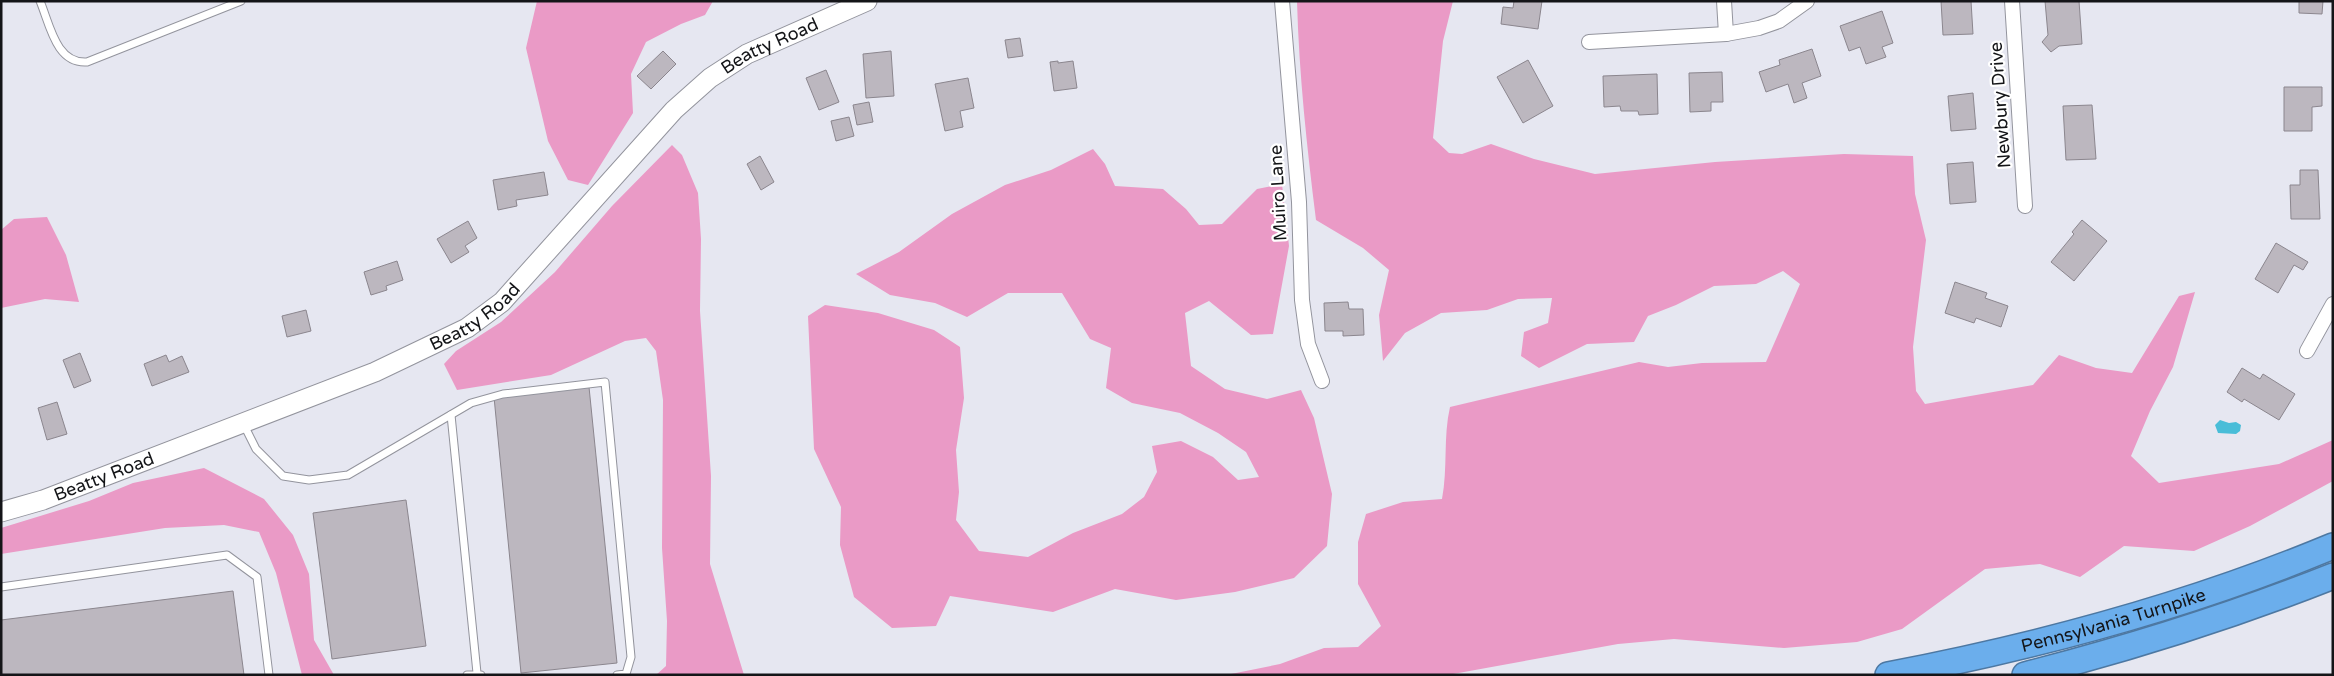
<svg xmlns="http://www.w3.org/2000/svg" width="2334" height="676" font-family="'Varela Round',sans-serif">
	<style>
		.forest { fill: #ea9ac6 }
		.water { fill: #49bdd8 }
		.building { fill: #bcb7bf; stroke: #8b868e }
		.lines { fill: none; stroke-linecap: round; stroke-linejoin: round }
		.lane-casing { stroke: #93949d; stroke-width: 9 }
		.street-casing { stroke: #93949d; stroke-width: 16 }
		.secondary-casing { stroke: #93949d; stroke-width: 21 }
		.highway-casing { stroke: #4d78a2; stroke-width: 28 }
		.lane { stroke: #fff; stroke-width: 7 }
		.street { stroke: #fff; stroke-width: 14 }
		.secondary { stroke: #fff; stroke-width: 19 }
		.highway { stroke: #6baeec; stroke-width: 25 }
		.labels { text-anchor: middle; stroke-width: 4.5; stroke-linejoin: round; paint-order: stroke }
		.street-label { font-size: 18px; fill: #141518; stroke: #fff }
	</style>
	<rect width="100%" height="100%" fill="#e6e7f1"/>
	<!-- forest -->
	<g class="forest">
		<path d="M 537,1 L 713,1 L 705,15 L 681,24 L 646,42 L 631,74 L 633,113 L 588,185 L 568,180 L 548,141 L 526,48 Z"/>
		<path d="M 1297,1 L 1453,1 L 1443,41 L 1433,138 L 1449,153 L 1462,154 L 1491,144 L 1534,159 L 1595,174 L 1715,162 L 1844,154 L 1913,156 L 1915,194 L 1926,240 L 1913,347 L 1916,391 L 1925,404 L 2033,385 L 2059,355 L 2096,368 L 2132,373 L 2179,296 L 2195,292 L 2173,367 L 2150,411 L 2131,456 L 2159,483 L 2279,464 L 2333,440 L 2333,481 L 2250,526 L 2194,551 L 2124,546 L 2080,577 L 2040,564 L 1985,569 L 1902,629 L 1857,642 L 1784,648 L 1674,639 L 1618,644 L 1453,674 L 1226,675 L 1280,664 L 1324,648 L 1358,647 L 1381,626 L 1358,584 L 1358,542 L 1366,514 L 1403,502 L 1442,499 C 1448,468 1443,437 1450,407 L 1639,362 L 1668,367 L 1702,363 L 1766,362 L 1800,284 L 1783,271 L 1756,284 L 1714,286 L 1676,305 L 1648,316 L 1634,342 L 1587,344 L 1539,368 L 1521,356 L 1524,332 L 1548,323 L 1552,298 L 1518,299 L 1487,310 L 1441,313 L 1405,333 L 1383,361 L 1379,315 L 1389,270 L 1363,248 L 1316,220 C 1307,147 1299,75 1297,1 Z"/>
		<path d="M 672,145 L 682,155 L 698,193 L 701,239 L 700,311 L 711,476 L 710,564 L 744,675 L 656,675 L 666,666 L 667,621 L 662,548 L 663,400 L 656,351 L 646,338 L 625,341 L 551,375 L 457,390 L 444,364 L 456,351 L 501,322 L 555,272 L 612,206 Z"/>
		<path d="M 1093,149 L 1105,164 L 1115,186 L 1163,189 L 1186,209 L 1199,225 L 1222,224 L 1257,189 L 1282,184 L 1289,246 L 1273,334 L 1251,335 L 1209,301 L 1185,313 L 1191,366 L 1225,389 L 1267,399 L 1301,390 L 1314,418 L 1332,494 L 1327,546 L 1294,578 L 1235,592 L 1176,600 L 1115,589 L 1053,612 L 950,596 L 936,626 L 892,628 L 854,597 L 840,545 L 841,507 L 814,449 L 808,316 L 825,305 L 878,313 L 934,330 L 960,347 L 964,398 L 956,450 L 959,492 L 956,520 L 979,551 L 1028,557 L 1073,533 L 1122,514 L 1144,497 L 1157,472 L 1152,446 L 1181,441 L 1213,457 L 1238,480 L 1259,477 L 1246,452 L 1218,433 L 1180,413 L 1132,403 L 1106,388 L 1111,348 L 1090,339 L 1062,293 L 1008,293 L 967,317 L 935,303 L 890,295 L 856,274 L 899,252 L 952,214 L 1005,185 L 1051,170 Z"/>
		<path d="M 47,217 L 66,255 L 79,302 L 45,299 L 1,308 L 1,230 L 14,219 Z"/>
		<path d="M 204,468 L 264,499 L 293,535 L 309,574 L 314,640 L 334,675 L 302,675 L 276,573 L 259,532 L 224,525 L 165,528 L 1,554 L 1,528 L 89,501 L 133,483 Z"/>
	</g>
	<!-- water -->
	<path class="water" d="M 2220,420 L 2229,423 L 2236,422 L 2241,425 L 2240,431 L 2236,434 L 2218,433 L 2215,425 Z"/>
	<!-- building -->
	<g class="building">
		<path d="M 1514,1 L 1542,1 L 1538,29 L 1501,24 L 1503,7 L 1513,8 Z"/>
		<path d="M 1941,1 L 1971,1 L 1973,34 L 1943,35 Z"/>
		<path d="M 2045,1 L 2079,1 L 2082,44 L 2059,46 L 2051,52 L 2042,42 L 2048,35 Z"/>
		<path d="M 2299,1 L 2323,1 L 2322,14 L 2299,13 Z"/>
		<path d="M 1882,11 L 1893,43 L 1882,47 L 1886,57 L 1866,64 L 1860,47 L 1849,51 L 1840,26 Z"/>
		<path d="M 1020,38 L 1023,56 L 1008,58 L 1005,40 Z"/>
		<path d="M 1812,49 L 1821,76 L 1802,83 L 1807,98 L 1794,103 L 1788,84 L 1766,92 L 1759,72 L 1780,65 L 1779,60 Z"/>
		<path d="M 663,51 L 676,64 L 651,89 L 637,76 Z"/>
		<path d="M 891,51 L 894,96 L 866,98 L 863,54 Z"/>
		<path d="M 1528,60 L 1553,106 L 1523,123 L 1497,77 Z"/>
		<path d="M 1058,61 L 1058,63 L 1073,61 L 1077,88 L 1054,91 L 1050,62 Z"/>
		<path d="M 826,70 L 839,102 L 819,110 L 806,78 Z"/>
		<path d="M 1722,72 L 1723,102 L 1711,102 L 1711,111 L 1690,112 L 1689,73 Z"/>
		<path d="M 1657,74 L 1658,114 L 1639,115 L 1638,111 L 1621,111 L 1620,106 L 1604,107 L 1603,76 Z"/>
		<path d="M 968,78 L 974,108 L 960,111 L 963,127 L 945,131 L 935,84 Z"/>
		<path d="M 2284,87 L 2322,87 L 2322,106 L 2312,107 L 2312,131 L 2284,131 Z"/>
		<path d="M 1973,93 L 1976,129 L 1951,131 L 1948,96 Z"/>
		<path d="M 869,102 L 873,122 L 857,125 L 853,105 Z"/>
		<path d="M 2092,105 L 2096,159 L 2066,160 L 2063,106 Z"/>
		<path d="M 849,117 L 854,136 L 836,141 L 831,121 Z"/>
		<path d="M 760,156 L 774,182 L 761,190 L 747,164 Z"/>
		<path d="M 1973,162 L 1976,202 L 1950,204 L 1947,164 Z"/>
		<path d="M 2300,170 L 2318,170 L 2320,219 L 2291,219 L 2290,185 L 2300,185 Z"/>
		<path d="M 544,172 L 548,195 L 516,200 L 517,206 L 498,210 L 493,180 Z"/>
		<path d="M 2082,220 L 2107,241 L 2074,281 L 2051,262 L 2074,234 L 2072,232 Z"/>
		<path d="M 468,221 L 477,238 L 465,246 L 469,252 L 451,263 L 437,239 Z"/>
		<path d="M 2276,243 L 2308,262 L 2303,270 L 2294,265 L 2278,293 L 2255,279 Z"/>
		<path d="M 397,261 L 403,280 L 386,286 L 387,290 L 371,295 L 364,272 Z"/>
		<path d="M 1955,282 L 1987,293 L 1985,298 L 2008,306 L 2001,327 L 1976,318 L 1974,323 L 1945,313 Z"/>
		<path d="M 1348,302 L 1349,309 L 1363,309 L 1364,335 L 1343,336 L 1343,331 L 1325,331 L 1324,303 Z"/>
		<path d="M 306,310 L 311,331 L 287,337 L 282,316 Z"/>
		<path d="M 80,353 L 91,381 L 74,388 L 63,360 Z"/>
		<path d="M 166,355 L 169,362 L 182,356 L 189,372 L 152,386 L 144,364 Z"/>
		<path d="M 2242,368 L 2260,379 L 2263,374 L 2295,394 L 2279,420 L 2244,399 L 2242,402 L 2227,392 Z"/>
		<path d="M 589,387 L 617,663 L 521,673 L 494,397 Z"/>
		<path d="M 57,402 L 67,434 L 47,440 L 38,408 Z"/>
		<path d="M 406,500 L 426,646 L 332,659 L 313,513 Z"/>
		<path d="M 233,591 L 244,675 L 1,675 L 1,620 Z"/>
	</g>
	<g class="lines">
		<!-- lane casing -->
		<g class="lane-casing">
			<g id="lane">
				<path d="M 40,1 C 50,25 56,64 87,62 L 241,1"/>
				<path d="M 451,415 L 477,673"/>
				<path d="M 243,423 L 256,449 L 283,476 L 309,480 L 348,475 L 471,403 L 503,394 L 605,382 L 631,657 L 626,674 L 617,675"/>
				<path d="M 1,587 L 227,555 L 257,577 L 269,675"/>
				<path d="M 467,675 L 481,675"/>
			</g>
		</g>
		<!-- street casing -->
		<g class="street-casing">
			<g id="street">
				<path d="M 1282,1 L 1299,202 L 1302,300 L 1308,344 L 1322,381"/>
				<path d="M 1724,1 L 1726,34"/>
				<path d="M 2012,1 L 2025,206"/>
				<path d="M 1589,42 L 1726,34 L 1759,28 L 1779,21 L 1807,1"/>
				<path d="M 2307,351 L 2333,304"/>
			</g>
		</g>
		<!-- secondary casing -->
		<g class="secondary-casing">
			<g id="secondary">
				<path id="s1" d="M 1,512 L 43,500 L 375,372 L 467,328 L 502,302 L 674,110 L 710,78 L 747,54 L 867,1"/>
			</g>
		</g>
		<!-- highway casing -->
		<g class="highway-casing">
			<g id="highway">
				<path id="s2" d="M 1888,675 C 2040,646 2189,606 2333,546"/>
				<path d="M 2025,675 C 2130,648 2232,616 2333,576"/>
			</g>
		</g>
		<!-- lane -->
		<use href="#lane" class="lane"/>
		<!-- street -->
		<use href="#street" class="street"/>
		<!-- secondary -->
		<use href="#secondary" class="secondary"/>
		<!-- highway -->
		<use href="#highway" class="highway"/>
	</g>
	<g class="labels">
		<!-- street labels -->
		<g class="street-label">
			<text dy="6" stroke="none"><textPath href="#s1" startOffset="919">Beatty Road</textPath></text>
			<text transform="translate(2000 105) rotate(-94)" y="6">Newbury Drive</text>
			<text transform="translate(1278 193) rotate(-93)" y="6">Muiro Lane</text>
			<text dy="6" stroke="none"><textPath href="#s1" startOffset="514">Beatty Road</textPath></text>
			<text dy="6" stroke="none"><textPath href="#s1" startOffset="109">Beatty Road</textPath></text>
			<text dy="6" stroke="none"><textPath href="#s2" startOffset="232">Pennsylvania Turnpike</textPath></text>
		</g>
	</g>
	<!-- border -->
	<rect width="2334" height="676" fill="none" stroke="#141518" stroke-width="5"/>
</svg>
